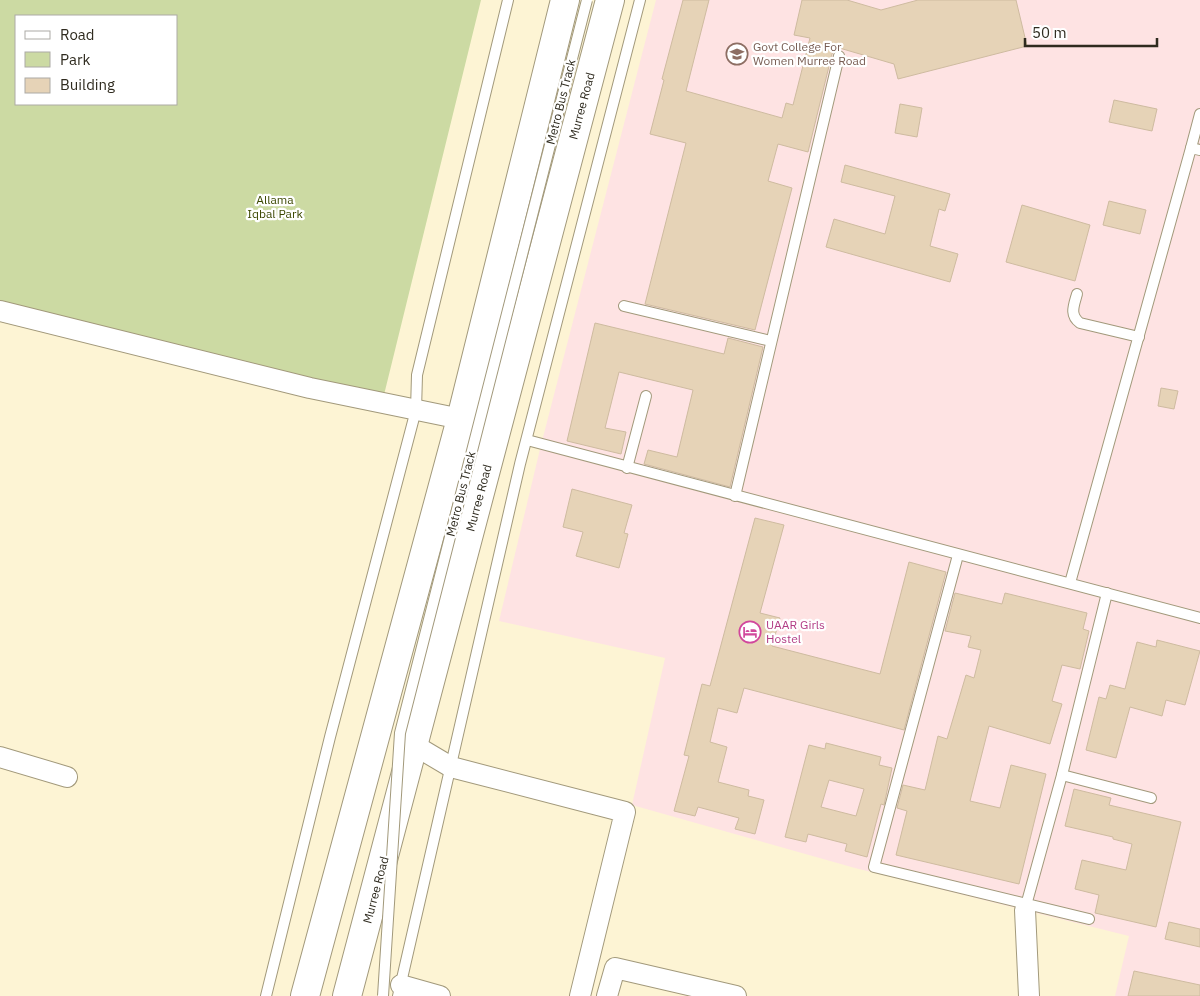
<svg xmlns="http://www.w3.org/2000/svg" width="1200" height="996" font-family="'IBM Plex Sans',sans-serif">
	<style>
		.education { fill: #fee3e3 }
		.green { fill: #ccdaa3; fill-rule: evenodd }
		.building { fill: #e6d3b7; stroke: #cebba0; fill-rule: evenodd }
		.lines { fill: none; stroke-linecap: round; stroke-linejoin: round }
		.lane-casing { stroke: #a2997b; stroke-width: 12 }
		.street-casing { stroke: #a2997b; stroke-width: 22 }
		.primary-casing { stroke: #a2997b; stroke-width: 30 }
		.lane { stroke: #fff; stroke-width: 10 }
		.street { stroke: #fff; stroke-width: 20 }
		.primary { stroke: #fff; stroke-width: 28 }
		.lane-bridge-casing { stroke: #a2997b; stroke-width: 12; stroke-linecap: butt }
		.lane-bridge { stroke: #fff; stroke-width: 10 }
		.labels { text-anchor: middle; stroke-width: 4.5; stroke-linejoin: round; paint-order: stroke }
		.education-label { font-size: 12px; fill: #785e54; stroke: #fff; text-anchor: start }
		.street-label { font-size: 12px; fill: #2f2b1f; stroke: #fff }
		.park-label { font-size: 12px; fill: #3b4700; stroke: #fff }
		.hotel-label { font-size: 12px; fill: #b23c85; stroke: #fff; text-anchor: start }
	</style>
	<rect width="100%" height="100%" fill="#fdf4d4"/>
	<!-- education -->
	<path class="education" d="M 656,0 L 1200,0 L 1200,996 L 1115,996 L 1129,936 L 855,868 L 632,805 L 665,658 L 499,621 L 541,445 Z"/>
	<!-- green -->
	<path class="green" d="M 0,0 L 481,0 L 382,403 L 0,309 ZM 16,16 L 176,16 L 176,104 L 16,104 Z"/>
	<!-- building -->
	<g class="building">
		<path d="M 683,0 L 709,0 L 686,91 L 782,118 L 786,103 L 793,105 L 810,38 L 794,35 L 802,0 L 847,0 L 881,10 L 918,0 L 1016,0 L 1027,46 L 898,79 L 894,64 L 836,47 L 832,54 L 808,152 L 778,144 L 768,181 L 792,188 L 755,330 L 645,304 L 686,143 L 650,134 L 664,80 L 662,79 Z"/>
		<path d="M 1114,100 L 1157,109 L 1152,131 L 1109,122 Z"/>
		<path d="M 900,104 L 922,108 L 917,137 L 895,133 Z"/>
		<path d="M 845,165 L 950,194 L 945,211 L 939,209 L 930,246 L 958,254 L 950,282 L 826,247 L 834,219 L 885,234 L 895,196 L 841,182 Z"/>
		<path d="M 1109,201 L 1146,210 L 1140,234 L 1103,225 Z"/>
		<path d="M 1022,205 L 1090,225 L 1075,281 L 1006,262 Z"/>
		<path d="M 595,323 L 724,354 L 728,338 L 763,347 L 730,487 L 644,464 L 648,450 L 677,457 L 693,390 L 619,372 L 605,428 L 626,432 L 621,454 L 567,441 Z"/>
		<path d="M 1161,388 L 1178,391 L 1174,409 L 1158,406 Z"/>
		<path d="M 572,489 L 632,505 L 624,533 L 628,534 L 619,568 L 576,556 L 583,532 L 563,527 Z"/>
		<path d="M 755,518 L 784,525 L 760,613 L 780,618 L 772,646 L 880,674 L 909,562 L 946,572 L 904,730 L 744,688 L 737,713 L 718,708 L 710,742 L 727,747 L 718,782 L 749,790 L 748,796 L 764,800 L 755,834 L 735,829 L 739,818 L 698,807 L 695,816 L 674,811 L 689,756 L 684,755 L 702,684 L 710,686 Z"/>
		<path d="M 955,593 L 1002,604 L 1005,593 L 1087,613 L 1083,629 L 1089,631 L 1080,669 L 1062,665 L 1052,701 L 1062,704 L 1050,744 L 989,726 L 970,801 L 1000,808 L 1011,765 L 1046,774 L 1019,884 L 896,855 L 907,811 L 897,808 L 903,785 L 925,790 L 938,736 L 947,739 L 966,675 L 974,678 L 981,650 L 968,647 L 971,636 L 945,631 Z"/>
		<path d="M 1157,640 L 1200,651 L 1185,705 L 1166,700 L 1162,716 L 1130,707 L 1116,758 L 1086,750 L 1099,697 L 1106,699 L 1110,685 L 1125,689 L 1137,642 L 1156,647 Z"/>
		<path d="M 826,743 L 881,757 L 879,765 L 892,768 L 884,805 L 881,804 L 867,857 L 845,851 L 847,844 L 808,834 L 806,842 L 785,837 L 809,745 L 825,749 ZM 829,780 L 864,789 L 856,816 L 821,807 Z"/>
		<path d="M 1074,789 L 1111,798 L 1109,805 L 1181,822 L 1156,927 L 1095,913 L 1099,895 L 1075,889 L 1082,860 L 1126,870 L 1132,844 L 1113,839 L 1113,837 L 1065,826 Z"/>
		<path d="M 1169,922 L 1200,929 L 1200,947 L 1165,939 Z"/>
		<path d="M 1134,971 L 1200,985 L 1200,996 L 1128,996 Z"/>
	</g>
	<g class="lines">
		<!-- lane casing -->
		<g class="lane-casing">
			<g id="lane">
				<path d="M 1191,148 L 1200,114"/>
				<path d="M 1077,294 C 1074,305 1069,315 1080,323 L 1139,337"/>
				<path d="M 624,306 L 771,341"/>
				<path d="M 527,440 L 1200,618"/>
				<path d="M 627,468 L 646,396"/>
				<path d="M 735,496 L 839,56"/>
				<path d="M 958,555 L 874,867 L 1089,919"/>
				<path d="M 1070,583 L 1191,148 L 1200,150"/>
				<path d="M 1062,775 L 1151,798"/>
				<path d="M 1025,909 L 1062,775 L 1107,593"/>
				<path d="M 266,996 L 330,737 L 416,410 L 417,375 L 508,0"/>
				<path d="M 398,996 L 520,464 L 640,0"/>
			</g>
		</g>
		<!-- street casing -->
		<g class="street-casing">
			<g id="street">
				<path d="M 0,311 L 310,388 L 461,419"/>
				<path d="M 414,745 L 451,767 L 625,812 L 580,996"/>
				<path d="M 0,757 L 67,777"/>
				<path d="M 1025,910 L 1029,996"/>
				<path d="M 401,985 L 440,996"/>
				<path d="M 607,996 L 615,968 L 736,996"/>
			</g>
		</g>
		<!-- primary casing -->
		<g class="primary-casing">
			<g id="primary">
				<path d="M 305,996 L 461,419 L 565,0"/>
				<path d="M 347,996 L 610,0"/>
			</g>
		</g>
		<!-- lane -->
		<use href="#lane" class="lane"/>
		<!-- street -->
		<use href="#street" class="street"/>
		<!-- primary -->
		<use href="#primary" class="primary"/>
		<!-- lane-bridge casing -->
		<g class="lane-bridge-casing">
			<path id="lane-bridge" d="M 383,996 L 400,733 L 587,0"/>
		</g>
		<!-- lane-bridge -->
		<use href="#lane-bridge" class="lane-bridge"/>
	</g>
	<!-- icons -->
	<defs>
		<g id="university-ring" transform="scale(1.125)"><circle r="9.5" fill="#fff" stroke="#8d6e63" stroke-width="1.5"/><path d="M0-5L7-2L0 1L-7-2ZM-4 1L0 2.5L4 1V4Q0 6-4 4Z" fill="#8d6e63"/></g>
		<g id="hotel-ring" transform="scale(1.125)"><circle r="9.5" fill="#fff" stroke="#d1479c" stroke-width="1.5"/><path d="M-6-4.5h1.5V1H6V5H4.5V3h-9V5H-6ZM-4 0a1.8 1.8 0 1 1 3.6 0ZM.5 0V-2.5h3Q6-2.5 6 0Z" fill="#d1479c"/></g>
	</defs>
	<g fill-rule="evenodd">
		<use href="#university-ring" x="737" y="54"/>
		<use href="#hotel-ring" x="750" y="632"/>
	</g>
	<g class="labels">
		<!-- education labels -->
		<g class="education-label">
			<text x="753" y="51">Govt College For<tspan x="753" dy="14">Women Murree Road</tspan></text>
		</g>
		<!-- street labels -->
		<g class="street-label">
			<text transform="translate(561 102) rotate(-76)" y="4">Metro Bus Track</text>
			<text transform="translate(582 106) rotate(-75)" y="4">Murree Road</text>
			<text transform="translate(461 494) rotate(-76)" y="4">Metro Bus Track</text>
			<text transform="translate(479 498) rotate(-75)" y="4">Murree Road</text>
			<text transform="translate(376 890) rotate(-75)" y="4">Murree Road</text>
		</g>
		<!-- park labels -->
		<g class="park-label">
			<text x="275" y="204">Allama<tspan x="275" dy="14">Iqbal Park</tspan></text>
		</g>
		<!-- hotel labels -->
		<g class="hotel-label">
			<text x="766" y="629">UAAR Girls<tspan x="766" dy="14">Hostel</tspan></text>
		</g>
	</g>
	<!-- legend -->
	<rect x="15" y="15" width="162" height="90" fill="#ffffff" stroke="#acaaa5"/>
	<rect x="25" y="31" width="25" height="8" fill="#ffffff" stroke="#acaaa5"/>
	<text x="60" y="40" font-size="15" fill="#2f2b1f">Road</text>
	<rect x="25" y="52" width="25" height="15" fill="#ccdaa3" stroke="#acaaa5"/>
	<text x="60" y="65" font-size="15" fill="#2f2b1f">Park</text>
	<rect x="25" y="78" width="25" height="15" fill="#e6d3b7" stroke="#acaaa5"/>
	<text x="60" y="90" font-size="15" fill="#2f2b1f">Building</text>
	<!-- scale -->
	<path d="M1025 38v8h132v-8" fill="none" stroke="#2f2b1f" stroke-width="2.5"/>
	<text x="1032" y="38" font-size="15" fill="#2f2b1f" stroke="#ffffff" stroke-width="4" paint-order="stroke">50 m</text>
</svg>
